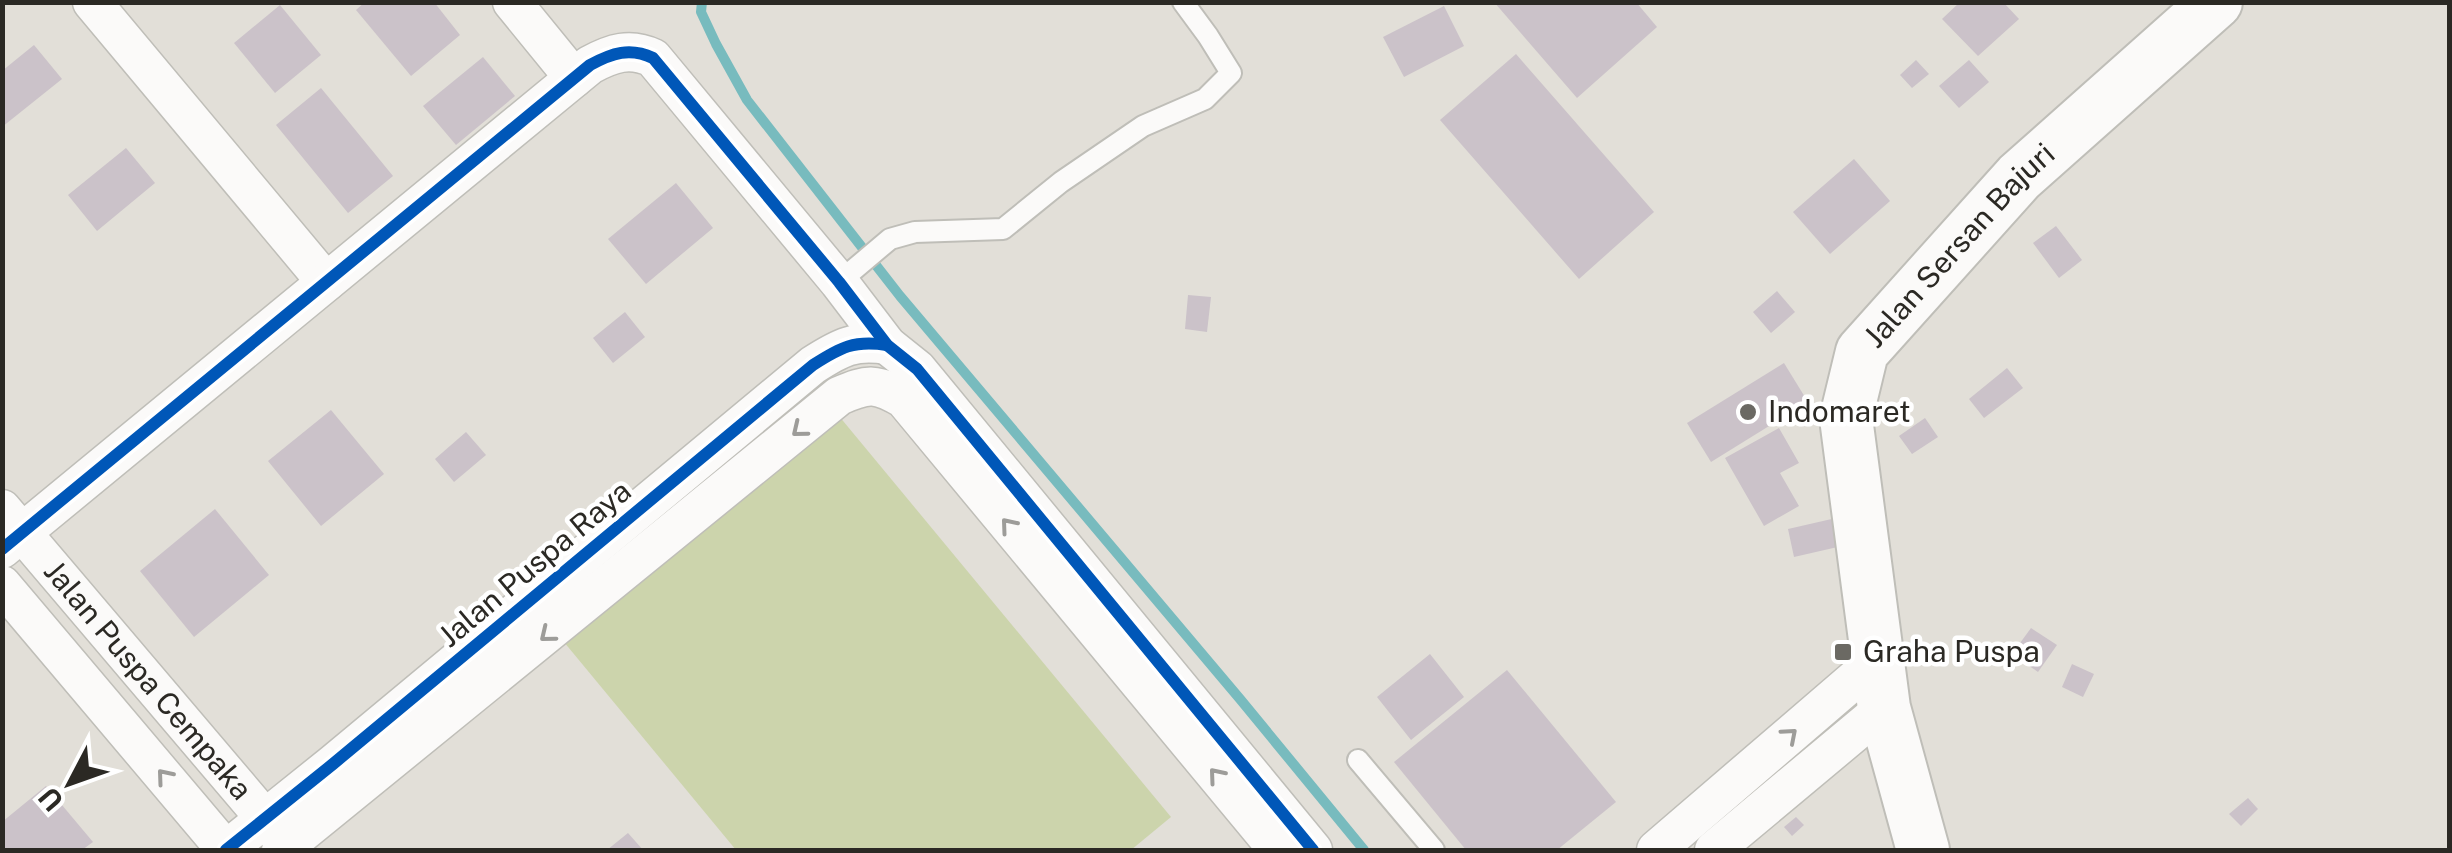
<svg xmlns="http://www.w3.org/2000/svg" width="2452" height="853" font-family="'Public Sans',sans-serif">
	<style>
		.green { fill: #ccd4ac }
		.lines { fill: none; stroke-linecap: round; stroke-linejoin: round }
		.stream { stroke: #78bbbe; stroke-width: 10 }
		.building { fill: #cbc2c9 }
		.service-casing { stroke: #bfbeb8; stroke-width: 24 }
		.minor-casing { stroke: #bfbeb8; stroke-width: 41 }
		.secondary-casing { stroke: #bfbeb8; stroke-width: 56 }
		.service { stroke: #fbfaf9; stroke-width: 20 }
		.minor { stroke: #fbfaf9; stroke-width: 38 }
		.secondary { stroke: #fbfaf9; stroke-width: 52 }
		.cycleway-casing { stroke: #fff; stroke-width: 19 }
		.cycleway { stroke: #0057b8; stroke-width: 12 }
		.oneway { stroke: #9d9c99 }
		.poi-dot { fill: #6b6963; stroke: #fff; stroke-width: 4 }
		.labels { text-anchor: middle; stroke-width: 9; stroke-linejoin: round; paint-order: stroke }
		.street-label { font-size: 30px; fill: #2b2924; stroke: #fff }
		.poi-label { font-size: 30px; fill: #2b2924; stroke: #fff; text-anchor: start }
	</style>
	<rect width="100%" height="100%" fill="#e2dfd8"/>
	<!-- green -->
	<path class="green" d="M 834,410 L 1171,817 L 1131,850 L 736,850 L 559,636 Z"/>
	<g class="lines">
		<!-- stream -->
		<path class="stream" d="M 702,2 L 701,12 L 716,44 L 747,100 L 900,296 L 1240,699 L 1364,850"/>
	</g>
	<!-- building -->
	<g class="building">
		<path d="M 365,2 L 434,2 L 460,35 L 411,76 L 356,10 Z"/>
		<path d="M 1494,2 L 1636,2 L 1657,27 L 1577,98 Z"/>
		<path d="M 1960,2 L 2003,2 L 2019,19 L 1978,56 L 1942,19 Z"/>
		<path d="M 280,5 L 321,55 L 275,93 L 234,43 Z"/>
		<path d="M 1444,6 L 1464,46 L 1404,77 L 1383,37 Z"/>
		<path d="M 34,45 L 62,79 L 2,127 L 2,71 Z"/>
		<path d="M 1516,54 L 1654,212 L 1579,279 L 1440,120 Z"/>
		<path d="M 483,57 L 515,96 L 456,145 L 423,106 Z"/>
		<path d="M 1916,60 L 1929,74 L 1912,88 L 1900,75 Z"/>
		<path d="M 1969,60 L 1989,82 L 1959,108 L 1939,86 Z"/>
		<path d="M 321,88 L 393,176 L 348,213 L 276,125 Z"/>
		<path d="M 126,148 L 155,183 L 97,231 L 68,195 Z"/>
		<path d="M 1854,159 L 1890,201 L 1830,254 L 1793,212 Z"/>
		<path d="M 676,183 L 713,228 L 646,284 L 608,239 Z"/>
		<path d="M 2056,226 L 2082,260 L 2059,278 L 2033,243 Z"/>
		<path d="M 1777,291 L 1795,312 L 1771,333 L 1753,312 Z"/>
		<path d="M 1188,295 L 1211,297 L 1207,332 L 1185,329 Z"/>
		<path d="M 625,312 L 645,337 L 613,363 L 593,338 Z"/>
		<path d="M 1784,363 L 1808,402 L 1711,462 L 1687,423 Z"/>
		<path d="M 2007,368 L 2023,388 L 1984,418 L 1969,399 Z"/>
		<path d="M 331,410 L 384,474 L 321,526 L 268,461 Z"/>
		<path d="M 1925,418 L 1938,437 L 1912,454 L 1899,436 Z"/>
		<path d="M 1779,428 L 1799,463 L 1780,473 L 1799,506 L 1764,526 L 1725,458 Z"/>
		<path d="M 466,432 L 486,455 L 454,482 L 435,459 Z"/>
		<path d="M 215,509 L 269,575 L 194,637 L 140,571 Z"/>
		<path d="M 1836,518 L 1842,546 L 1794,557 L 1788,529 Z"/>
		<path d="M 2031,628 L 2057,645 L 2038,672 L 2012,654 Z"/>
		<path d="M 1430,654 L 1464,697 L 1411,740 L 1377,697 Z"/>
		<path d="M 2072,664 L 2094,674 L 2083,697 L 2062,687 Z"/>
		<path d="M 1507,670 L 1616,802 L 1557,850 L 1466,850 L 1394,762 Z"/>
		<path d="M 46,786 L 93,842 L 82,850 L 2,850 L 2,822 Z"/>
		<path d="M 2248,798 L 2258,809 L 2241,826 L 2229,814 Z"/>
		<path d="M 1796,817 L 1804,825 L 1792,836 L 1784,827 Z"/>
		<path d="M 628,833 L 643,850 L 607,850 Z"/>
	</g>
	<g class="lines">
		<!-- service casing -->
		<g class="service-casing">
			<g id="service">
				<path d="M 839,282 L 890,239 L 915,232 L 1003,229 L 1061,182 L 1143,126 L 1205,99 L 1231,73 L 1208,36 L 1183,2"/>
				<path d="M 1358,760 L 1434,850"/>
			</g>
		</g>
		<!-- minor casing -->
		<g class="minor-casing">
			<g id="minor">
				<path d="M 92,2 L 326,282"/>
				<path d="M 512,2 L 574,78"/>
				<path id="s1" d="M 2,509 L 279,835"/>
				<path d="M 2,549 L 590,65 C 612,53 630,47 653,58 L 839,282 L 887,345 L 917,369 L 1313,850"/>
				<path d="M 2,585 L 226,850"/>
				<path d="M 226,850 L 333,764 L 813,365 C 841,347 854,340 887,345"/>
				<path d="M 281,850 L 839,396 C 869,383 876,383 904,399 L 1278,850"/>
				<path d="M 1656,850 L 1876,661"/>
				<path d="M 1714,850 L 1884,708"/>
			</g>
		</g>
		<!-- secondary casing -->
		<g class="secondary-casing">
			<g id="secondary">
				<path id="s2" d="M 1923,850 L 1884,708 L 1846,418 L 1862,352 L 2019,177 L 2216,2"/>
			</g>
		</g>
		<!-- service -->
		<use href="#service" class="service"/>
		<!-- minor -->
		<use href="#minor" class="minor"/>
		<!-- secondary -->
		<use href="#secondary" class="secondary"/>
		<!-- cycleway casing -->
		<g class="cycleway-casing">
			<g id="cycleway">
				<path d="M 2,549 L 590,65 C 612,53 630,47 653,58 L 839,282 L 887,345 L 917,369 L 1313,850"/>
				<path d="M 226,850 L 333,764 L 813,365 C 841,347 854,340 887,345"/>
			</g>
		</g>
		<!-- cycleway -->
		<use href="#cycleway" class="cycleway"/>
	</g>
	<!-- one-way arrows -->
	<defs><path id="oneway-chevron" d="M-2-3.5L2.5 0L-2 3.5" fill="none" stroke-width="1.6" stroke-linecap="round" stroke-linejoin="round" transform="scale(2.5)"/></defs>
	<g class="oneway">
		<use href="#oneway-chevron" transform="translate(799 430) rotate(141)"/>
		<use href="#oneway-chevron" transform="translate(1008 525) rotate(-130)"/>
		<use href="#oneway-chevron" transform="translate(547 635) rotate(141)"/>
		<use href="#oneway-chevron" transform="translate(1790 735) rotate(-41)"/>
		<use href="#oneway-chevron" transform="translate(1216 775) rotate(-130)"/>
		<use href="#oneway-chevron" transform="translate(164 776) rotate(-130)"/>
	</g>
	<!-- markers -->
	<g class="poi-dot">
		<circle cx="1748" cy="412" r="10"/>
		<rect x="1833" y="642" width="20" height="20" rx="5"/>
	</g>
	<g class="labels">
		<!-- street labels -->
		<g class="street-label">
			<text dy="10" stroke="none"><textPath href="#s2" startOffset="652">Jalan Sersan Bajuri</textPath></text>
			<text transform="translate(535 564) rotate(-40)" y="10">Jalan Puspa Raya</text>
			<text dy="10" stroke="none"><textPath href="#s1" startOffset="225">Jalan Puspa Cempaka</textPath></text>
		</g>
		<!-- poi labels -->
		<g class="poi-label">
			<text x="1768" y="422">Indomaret</text>
			<text x="1863" y="662">Graha Puspa</text>
		</g>
	</g>
	<!-- border -->
	<rect width="2452" height="853" fill="none" stroke="#2b2924" stroke-width="10"/>
	<!-- north arrow -->
	<g transform="translate(70 783) rotate(229)" stroke="#ffffff" stroke-width="8" paint-order="stroke">
	<path d="M0-8L18 38L0 25L-18 38Z" fill="#2b2924"/>
	<text y="-15" font-size="28" font-weight="bold" text-anchor="middle" fill="#2b2924">U</text>
	</g>
</svg>
